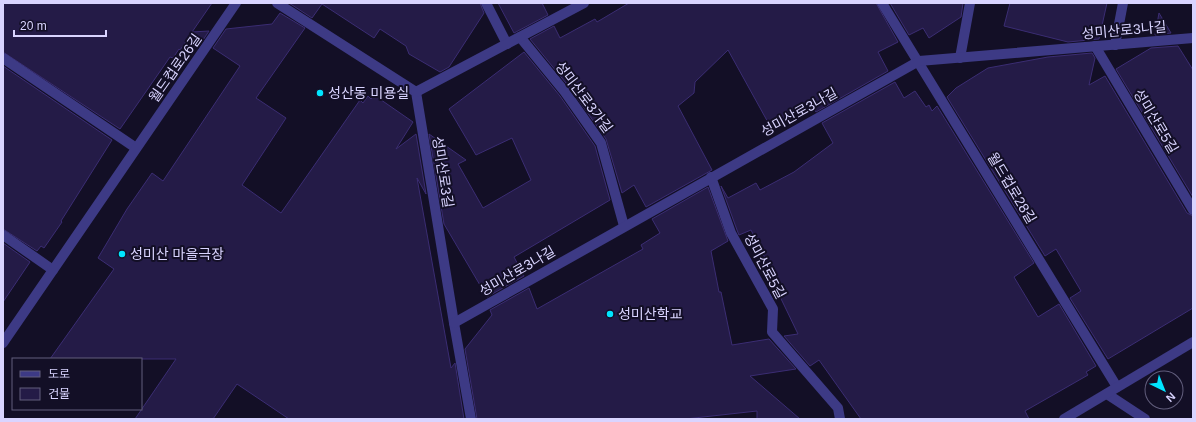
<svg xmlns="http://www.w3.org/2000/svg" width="1196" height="422" font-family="Helvetica,'Noto Sans KR',sans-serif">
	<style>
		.building { fill: #241b47; stroke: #3b2d73 }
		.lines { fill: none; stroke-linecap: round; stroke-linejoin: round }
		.lane { stroke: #3d3a85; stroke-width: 10 }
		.street { stroke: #3d3a85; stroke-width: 10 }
		.poi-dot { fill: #00e5ff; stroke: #130f26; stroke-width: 1.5 }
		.labels { text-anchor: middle; stroke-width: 4; stroke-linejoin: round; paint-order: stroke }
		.street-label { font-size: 14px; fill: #d9d4ff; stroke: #130f26 }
		.poi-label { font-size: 14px; fill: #d9d4ff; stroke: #130f26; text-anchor: start }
	</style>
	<rect width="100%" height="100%" fill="#130f26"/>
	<!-- building -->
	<g class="building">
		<path d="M 3,3 L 212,3 L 192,32 L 209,31 L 203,40 L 192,33 L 180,50 L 179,49 L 173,58 L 170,57 L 120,129 L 3,52 Z"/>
		<path d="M 289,3 L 480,3 L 484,13 L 449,67 L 440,72 L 409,54 L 406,46 L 380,29 L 374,38 L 322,4 L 312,18 Z"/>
		<path d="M 498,3 L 542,3 L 548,15 L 514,33 Z"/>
		<path d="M 629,3 L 876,3 L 898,42 L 878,52 L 888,71 L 816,112 L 810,103 L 770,126 L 728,50 L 695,82 L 694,93 L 678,106 L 712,170 L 646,207 L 634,185 L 622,193 L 606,139 L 570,88 L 530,39 L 554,26 L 560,38 L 595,19 L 597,22 Z"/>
		<path d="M 890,3 L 963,3 L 961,17 L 929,38 L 923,28 L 909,35 Z"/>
		<path d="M 1010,3 L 1107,3 L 1099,39 L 1068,42 L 1004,26 Z"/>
		<path d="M 280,13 L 305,28 L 256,98 L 286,118 L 242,185 L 281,213 L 360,100 L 363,103 L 368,96 L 371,99 L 374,95 L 413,122 L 396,149 L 416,134 L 426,194 L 417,178 L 451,368 L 455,363 L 464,419 L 289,419 L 237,384 L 213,419 L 135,419 L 176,359 L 50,359 L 114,269 L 98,258 L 127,209 L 152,173 L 163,181 L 240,66 L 213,48 L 226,29 L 272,24 Z"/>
		<path d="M 1159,13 L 1171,33 L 1155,35 Z"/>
		<path d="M 1178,46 L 1193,70 L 1193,197 L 1116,69 L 1151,48 Z"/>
		<path d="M 524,52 L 560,96 L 595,146 L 610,200 L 514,257 L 524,276 L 487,297 L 444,224 L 429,134 L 466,160 L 458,164 L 483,208 L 531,180 L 512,138 L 476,155 L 449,109 Z"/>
		<path d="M 1092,53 L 1095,58 L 1089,85 L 1105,76 L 1187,213 L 1193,216 L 1193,308 L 1108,359 L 1070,298 L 1081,291 L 1056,249 L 1045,256 L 947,97 L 956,88 L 988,68 L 1048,57 Z"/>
		<path d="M 3,66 L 112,140 L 61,221 L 62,222 L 44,248 L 41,246 L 37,251 L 3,229 Z"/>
		<path d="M 895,82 L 904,98 L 915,91 L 926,107 L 929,105 L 932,111 L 937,106 L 1034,263 L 1014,277 L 1038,317 L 1059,304 L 1096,366 L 1086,372 L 1088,375 L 1025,411 L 1029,419 L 861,419 L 819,360 L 810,366 L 784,336 L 798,334 L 772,280 L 775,278 L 751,230 L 739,235 L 737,230 L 721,186 L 728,198 L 756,183 L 760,190 L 794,172 L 833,143 L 822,123 Z"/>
		<path d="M 708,187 L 728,241 L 711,251 L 719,292 L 721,292 L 732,345 L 769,339 L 796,369 L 750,376 L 800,419 L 757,419 L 757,411 L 685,419 L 477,419 L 465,349 L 492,315 L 490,310 L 529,288 L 537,309 L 643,249 L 641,245 L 660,233 L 652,219 Z"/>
		<path d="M 3,243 L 30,262 L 3,302 Z"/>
	</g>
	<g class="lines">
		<!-- lane -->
		<g class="lane">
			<path d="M 486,3 L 507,44"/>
			<path d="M 520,37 L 565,92 L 601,143 L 624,226"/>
			<path d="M 1115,45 L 1123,3"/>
			<path d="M 1095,46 L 1193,210"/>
			<path d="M 3,58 L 136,148"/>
			<path d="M 960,58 L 970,3"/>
			<path d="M 711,177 L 731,233 L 773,309 L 772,332 L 838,408 L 840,419"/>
			<path d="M 3,235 L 53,270"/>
			<path d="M 1107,394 L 1145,419"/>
		</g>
		<!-- street -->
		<g class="street">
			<path d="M 277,3 L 416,92 L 454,323 L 471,419"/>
			<path d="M 882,3 L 1117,387"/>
			<path d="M 416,92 L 584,3"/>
			<path d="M 454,323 L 919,61 L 1193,38"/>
			<path d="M 3,343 L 236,3"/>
			<path d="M 1064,419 L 1193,342"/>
		</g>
	</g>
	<!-- markers -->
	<g class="poi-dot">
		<circle cx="320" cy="93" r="4"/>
		<circle cx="122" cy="254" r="4"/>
		<circle cx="610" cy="314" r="4"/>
	</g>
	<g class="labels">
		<!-- street labels -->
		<g class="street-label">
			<text transform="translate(1124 30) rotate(-5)" y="5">성미산로3나길</text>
			<text transform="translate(175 68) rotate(-55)" y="5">월드컵로26길</text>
			<text transform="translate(584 97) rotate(53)" y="5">성미산로3가길</text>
			<text transform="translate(799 112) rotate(-29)" y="5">성미산로3나길</text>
			<text transform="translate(1156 121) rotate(59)" y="5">성미산로5길</text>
			<text transform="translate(443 172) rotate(81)" y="5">성미산로3길</text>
			<text transform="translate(1012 188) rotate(59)" y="5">월드컵로28길</text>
			<text transform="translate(765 266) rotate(62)" y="5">성미산로5길</text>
			<text transform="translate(517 271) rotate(-30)" y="5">성미산로3나길</text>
		</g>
		<!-- poi labels -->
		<g class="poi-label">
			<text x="328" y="98">성산동 미용실</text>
			<text x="130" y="259">성미산 마을극장</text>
			<text x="618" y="319">성미산학교</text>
		</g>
	</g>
	<!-- border -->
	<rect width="1196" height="422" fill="none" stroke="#d9d4ff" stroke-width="8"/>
	<!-- legend -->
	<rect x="12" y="358" width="130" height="52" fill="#130f26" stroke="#625e7d"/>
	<rect x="20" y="371" width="20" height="6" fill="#3d3a85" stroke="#625e7d"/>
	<text x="48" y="378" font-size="12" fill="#d9d4ff">도로</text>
	<rect x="20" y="388" width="20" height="12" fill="#241b47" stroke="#625e7d"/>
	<text x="48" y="398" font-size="12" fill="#d9d4ff">건물</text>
	<!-- north arrow -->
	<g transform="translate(1164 390) rotate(137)"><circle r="19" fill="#130f26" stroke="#625e7d"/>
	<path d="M0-3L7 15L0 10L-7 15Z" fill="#00e5ff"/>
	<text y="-6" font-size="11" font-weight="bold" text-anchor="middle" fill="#d9d4ff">N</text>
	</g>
	<!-- scale -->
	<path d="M14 30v6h92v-6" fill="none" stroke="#d9d4ff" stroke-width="2"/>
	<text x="20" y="30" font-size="12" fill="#d9d4ff" stroke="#130f26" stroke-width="3" paint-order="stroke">20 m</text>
</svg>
